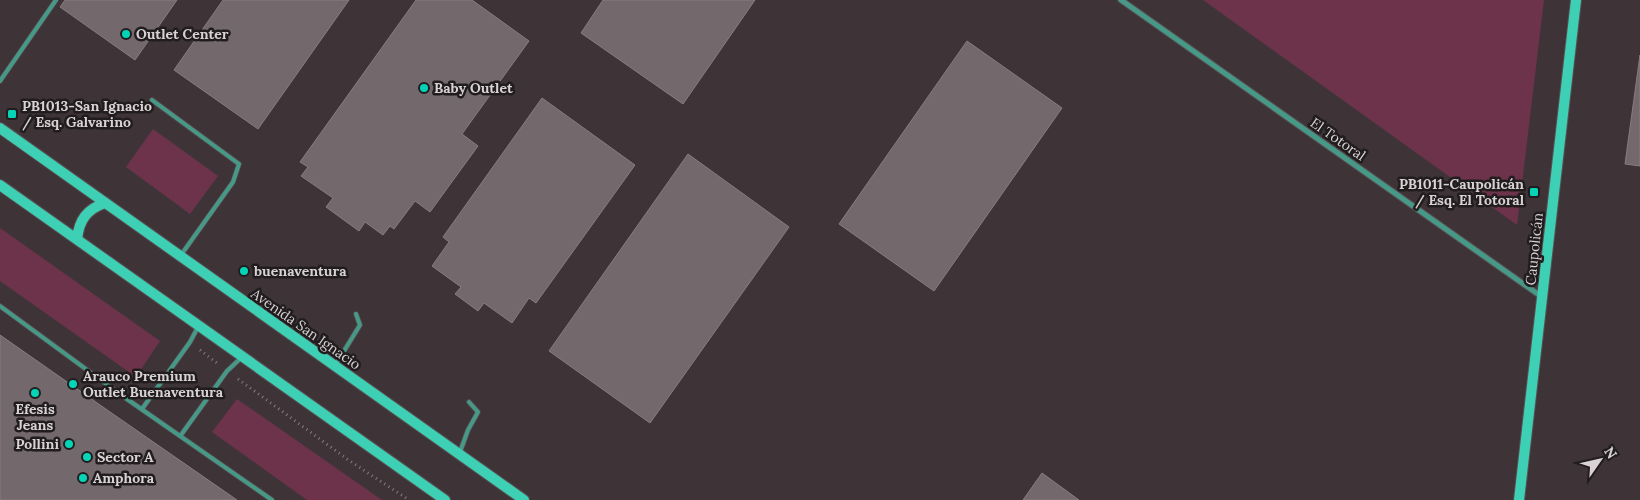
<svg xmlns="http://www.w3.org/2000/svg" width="1640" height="500" font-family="Lora,serif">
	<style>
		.green { fill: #6d334a }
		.building { fill: #73686b; stroke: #887c80 }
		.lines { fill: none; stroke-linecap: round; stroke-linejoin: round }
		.lane-casing { stroke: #5a5053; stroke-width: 5.5 }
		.street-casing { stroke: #5a5053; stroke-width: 7 }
		.secondary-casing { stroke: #5a5053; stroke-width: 12 }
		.path { stroke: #877e81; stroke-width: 3; stroke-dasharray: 1 4; stroke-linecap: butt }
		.lane { stroke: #479987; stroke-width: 4 }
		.street { stroke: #479987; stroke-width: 5 }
		.secondary { stroke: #3dd0b4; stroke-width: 10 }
		.poi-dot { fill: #05d5b6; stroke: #211d1e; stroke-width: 2 }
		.labels { text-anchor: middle; stroke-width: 5; stroke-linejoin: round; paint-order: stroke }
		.poi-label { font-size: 14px; font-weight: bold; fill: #d8d2d4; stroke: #211d1e; text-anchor: start }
		.street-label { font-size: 14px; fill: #d8d2d4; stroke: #211d1e }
	</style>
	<rect width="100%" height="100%" fill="#3e3437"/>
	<!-- green -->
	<g class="green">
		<path d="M 1203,0 L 1544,0 L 1517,225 Z"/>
		<path d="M 153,129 L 218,176 L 190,214 L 126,167 Z"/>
		<path d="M 0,228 L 160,341 L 136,377 L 0,281 Z"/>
		<path d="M 237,399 L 382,500 L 307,500 L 212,432 Z"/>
	</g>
	<!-- building -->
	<g class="building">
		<path d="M 65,0 L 177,0 L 135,60 L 60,7 Z"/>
		<path d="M 223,0 L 349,0 L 258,129 L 174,70 Z"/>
		<path d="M 416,0 L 472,0 L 529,41 L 462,134 L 478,146 L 430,212 L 415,201 L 394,229 L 390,226 L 383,235 L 365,222 L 359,231 L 326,207 L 333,198 L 301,176 L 308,167 L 300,162 Z"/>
		<path d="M 603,0 L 755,0 L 683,104 L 581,33 Z"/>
		<path d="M 967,41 L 1062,108 L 934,291 L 839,224 Z"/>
		<path d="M 1640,55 L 1640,166 L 1625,164 Z"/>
		<path d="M 542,98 L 635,165 L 536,303 L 529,298 L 512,323 L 484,303 L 478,311 L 455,294 L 461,287 L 432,266 L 449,242 L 443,237 Z"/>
		<path d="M 688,154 L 789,227 L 650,423 L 549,351 Z"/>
		<path d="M 0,335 L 113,414 L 237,500 L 0,500 Z"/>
		<path d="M 1042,473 L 1079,500 L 1023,500 Z"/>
	</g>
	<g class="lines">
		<!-- lane casing -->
		<g class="lane-casing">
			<g id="lane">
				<path d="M 0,81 L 56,0"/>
				<path d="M 152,100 L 239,164 L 233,182 L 181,255"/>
				<path d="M 0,306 L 124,397 L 272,500"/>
				<path d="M 336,364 L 360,325 L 356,314"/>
				<path d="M 142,409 L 190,342 L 198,327"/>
				<path d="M 181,435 L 227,371 L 241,358"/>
				<path d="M 460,452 L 468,430 L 478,412 L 469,402"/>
			</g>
		</g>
		<!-- street casing -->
		<g class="street-casing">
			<path id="street" d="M 1121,0 L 1542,297"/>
		</g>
		<!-- secondary casing -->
		<g class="secondary-casing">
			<g id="secondary">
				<path d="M 0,128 L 524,500"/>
				<path d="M 0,185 L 445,500"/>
				<path d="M 77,239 C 79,220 87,209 105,203"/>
				<path d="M 1519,500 L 1576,0"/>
			</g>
		</g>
		<!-- path -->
		<g class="path">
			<path d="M 200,350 L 217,363"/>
			<path d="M 238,379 L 347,459 L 409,500"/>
		</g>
		<!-- lane -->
		<use href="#lane" class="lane"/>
		<!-- street -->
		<use href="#street" class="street"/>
		<!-- secondary -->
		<use href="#secondary" class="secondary"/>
	</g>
	<!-- markers -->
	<g class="poi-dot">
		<circle cx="126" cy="34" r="5"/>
		<circle cx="424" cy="88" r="5"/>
		<rect x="7" y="109" width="10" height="10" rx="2.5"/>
		<rect x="1529" y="187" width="10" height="10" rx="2.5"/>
		<circle cx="244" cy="271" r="5"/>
		<circle cx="73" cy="384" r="5"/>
		<circle cx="35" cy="393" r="5"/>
		<circle cx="69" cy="444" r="5"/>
		<circle cx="87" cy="457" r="5"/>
		<circle cx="83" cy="478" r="5"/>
	</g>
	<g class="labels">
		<!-- poi labels -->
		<g class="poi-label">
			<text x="136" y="39">Outlet Center</text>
			<text x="434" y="93">Baby Outlet</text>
			<text x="22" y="111">PB1013-San Ignacio<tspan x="22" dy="16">/ Esq. Galvarino</tspan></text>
			<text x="1524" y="189" text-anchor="end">PB1011-Caupolicán<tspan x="1524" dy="16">/ Esq. El Totoral</tspan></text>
			<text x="254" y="276">buenaventura</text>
			<text x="83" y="381">Arauco Premium<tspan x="83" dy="16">Outlet Buenaventura</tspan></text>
			<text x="35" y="414" text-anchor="middle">Efesis<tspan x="35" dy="16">Jeans</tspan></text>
			<text x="59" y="449" text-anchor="end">Pollini</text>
			<text x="97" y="462">Sector A</text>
			<text x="93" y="483">Amphora</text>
		</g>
		<!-- street labels -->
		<g class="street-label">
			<text transform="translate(1338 139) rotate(35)" y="5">El Totoral</text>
			<text transform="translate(1534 249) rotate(-84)" y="5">Caupolicán</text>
			<text transform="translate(306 329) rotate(35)" y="5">Avenida San Ignacio</text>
		</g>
	</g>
	<!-- north arrow -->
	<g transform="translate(1600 460) rotate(56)" stroke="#211d1e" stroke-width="4" paint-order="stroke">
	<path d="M0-4L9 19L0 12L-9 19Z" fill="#d8d2d4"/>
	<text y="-8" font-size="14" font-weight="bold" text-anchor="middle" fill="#d8d2d4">N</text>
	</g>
</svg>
